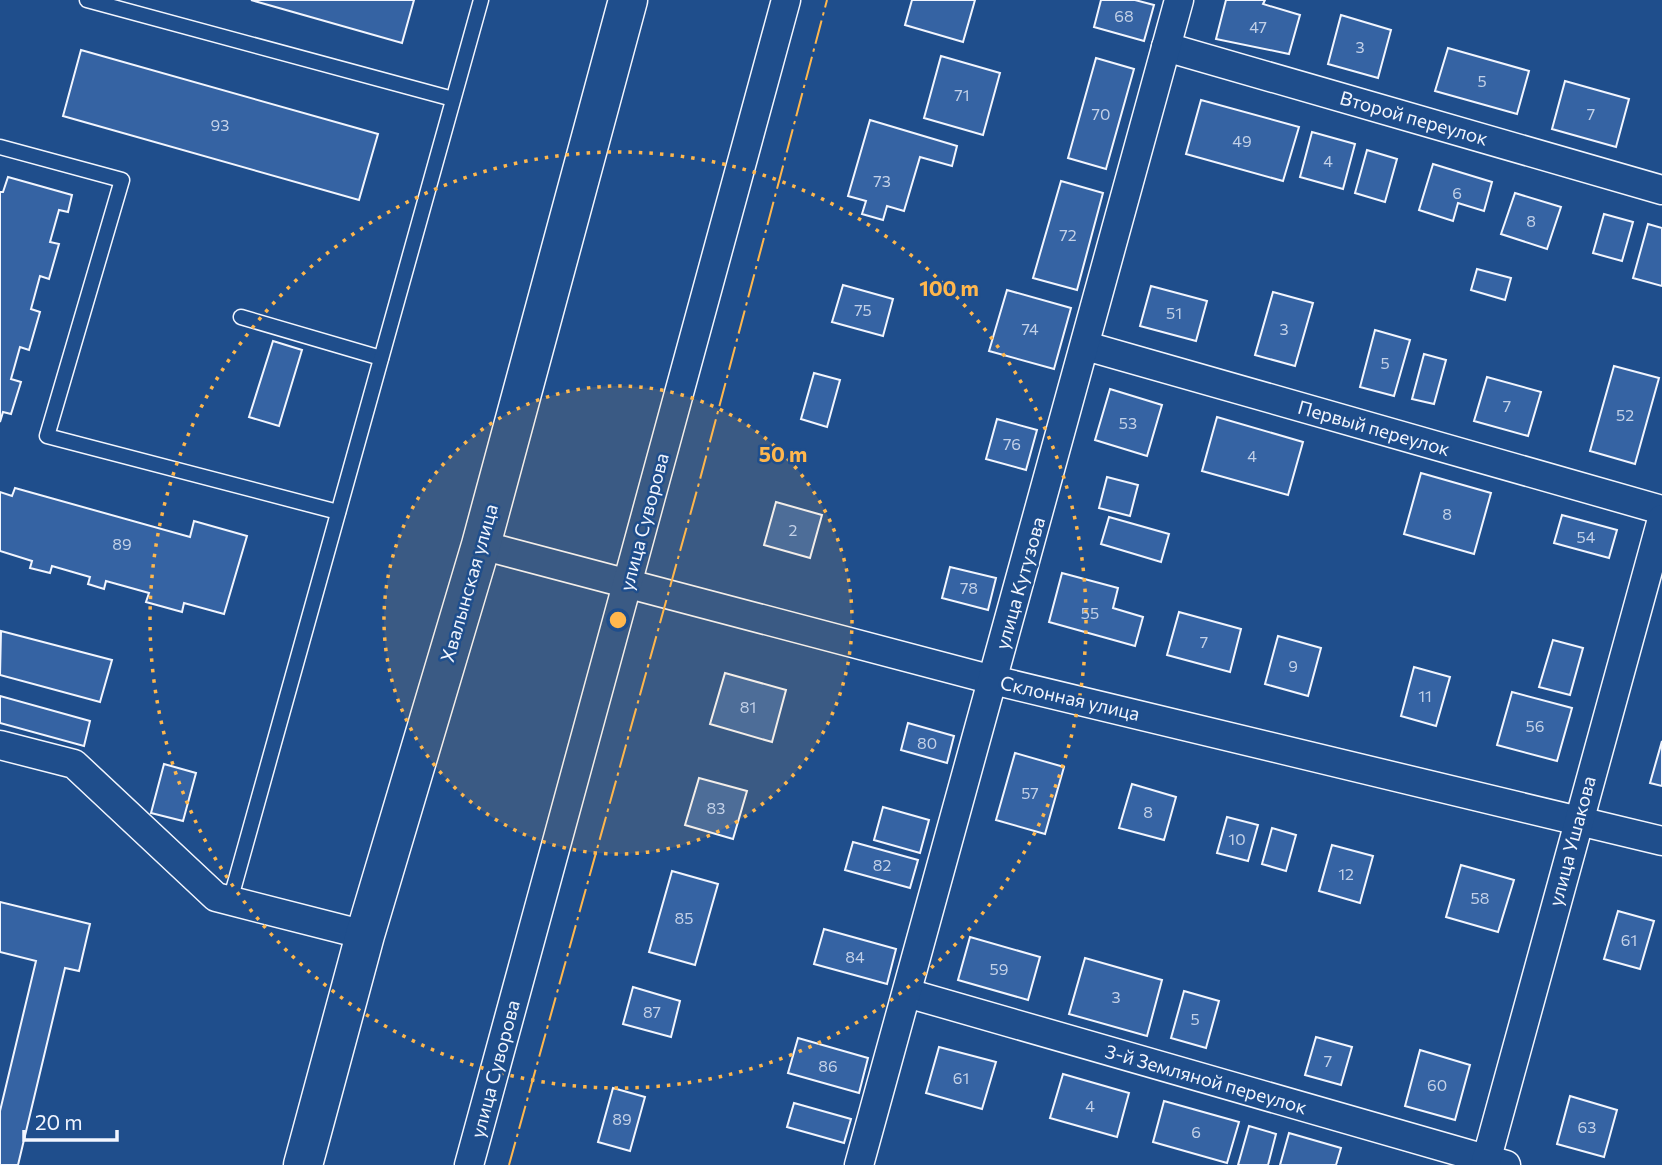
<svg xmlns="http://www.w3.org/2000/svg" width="1662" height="1165" font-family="Commissioner,sans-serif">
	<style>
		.building { fill: #3563a3; stroke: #f2f6ff; stroke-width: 2 }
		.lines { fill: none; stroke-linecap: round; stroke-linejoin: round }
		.service-casing { stroke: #f2f6ff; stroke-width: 17 }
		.minor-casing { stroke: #f2f6ff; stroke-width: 31 }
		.primary-casing { stroke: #f2f6ff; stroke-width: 41 }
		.service { stroke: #1f4e8c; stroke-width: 14 }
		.minor { stroke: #1f4e8c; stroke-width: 28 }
		.primary { stroke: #1f4e8c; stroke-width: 38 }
		.power { stroke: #ffb74d; stroke-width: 2; stroke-dasharray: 24 5 3.5 5; stroke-linecap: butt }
		.ring { fill: none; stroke: #ffb74d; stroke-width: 3.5; stroke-dasharray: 3.5 7 }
		.labels { text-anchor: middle; stroke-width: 5; stroke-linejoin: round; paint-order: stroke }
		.number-label { font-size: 16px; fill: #c3d1e8 }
		.street-label { font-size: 19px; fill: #f2f6ff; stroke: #1f4e8c }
		.centre { fill: #ffb74d; stroke: #1f4e8c; stroke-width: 3.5 }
		.ring-label { font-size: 21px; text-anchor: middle; font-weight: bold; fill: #ffb74d; stroke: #1f4e8c; stroke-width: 5; stroke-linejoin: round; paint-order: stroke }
	</style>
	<rect width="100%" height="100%" fill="#1f4e8c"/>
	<!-- building -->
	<g class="building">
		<path d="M 251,0 L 414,0 L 402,43 Z"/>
		<path d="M 912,0 L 975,0 L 963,42 L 905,25 Z"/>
		<path d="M 1101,0 L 1135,0 L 1154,5 L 1144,41 L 1094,27 Z"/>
		<path d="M 1226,0 L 1265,0 L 1263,4 L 1300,15 L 1289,54 L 1216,39 Z"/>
		<path d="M 1341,15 L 1391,30 L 1378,78 L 1328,64 Z"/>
		<path d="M 1448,48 L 1529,71 L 1517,114 L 1435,91 Z"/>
		<path d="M 81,50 L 378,134 L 359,200 L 63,116 Z"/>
		<path d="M 941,56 L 1000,73 L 983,135 L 924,118 Z"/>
		<path d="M 1096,58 L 1134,69 L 1106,169 L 1068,158 Z"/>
		<path d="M 1565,81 L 1629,99 L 1616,147 L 1552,129 Z"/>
		<path d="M 1201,100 L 1299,127 L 1283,181 L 1186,154 Z"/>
		<path d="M 870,120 L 957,146 L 952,166 L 920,157 L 904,211 L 887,206 L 883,220 L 862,214 L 866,201 L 848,196 Z"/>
		<path d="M 1312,132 L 1355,144 L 1343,189 L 1300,177 Z"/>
		<path d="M 1367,150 L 1397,159 L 1385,202 L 1355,193 Z"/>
		<path d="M 1433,164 L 1492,182 L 1484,211 L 1458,203 L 1453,221 L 1419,210 Z"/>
		<path d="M 8,177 L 72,195 L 68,212 L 59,210 L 50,242 L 59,244 L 49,279 L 40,276 L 31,309 L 40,312 L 29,350 L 20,347 L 11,379 L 21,382 L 11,414 L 3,412 L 0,422 L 0,192 L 3,192 Z"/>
		<path d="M 1061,181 L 1103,193 L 1077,290 L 1033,278 Z"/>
		<path d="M 1515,193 L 1561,207 L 1547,249 L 1501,234 Z"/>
		<path d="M 1604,214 L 1633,222 L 1622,261 L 1593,253 Z"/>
		<path d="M 1648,224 L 1662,228 L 1662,286 L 1633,278 Z"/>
		<path d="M 1477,269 L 1511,278 L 1505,300 L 1471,290 Z"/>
		<path d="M 843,285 L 893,299 L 883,336 L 832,322 Z"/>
		<path d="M 1151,286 L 1207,301 L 1196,341 L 1140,326 Z"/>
		<path d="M 1007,290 L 1071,308 L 1054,369 L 989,351 Z"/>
		<path d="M 1273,292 L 1313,303 L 1295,366 L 1255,355 Z"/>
		<path d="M 1375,330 L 1410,340 L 1394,396 L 1360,387 Z"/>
		<path d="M 273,341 L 302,350 L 279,426 L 249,417 Z"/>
		<path d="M 1424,354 L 1446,360 L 1434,404 L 1412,399 Z"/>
		<path d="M 1614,366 L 1659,378 L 1635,464 L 1590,451 Z"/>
		<path d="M 814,373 L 840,380 L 827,427 L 801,419 Z"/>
		<path d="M 1487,377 L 1541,392 L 1528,436 L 1474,421 Z"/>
		<path d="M 1110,389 L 1162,405 L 1147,456 L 1095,440 Z"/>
		<path d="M 1217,417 L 1303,442 L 1288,495 L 1202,471 Z"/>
		<path d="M 997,419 L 1037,430 L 1026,470 L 986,459 Z"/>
		<path d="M 1421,473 L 1491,493 L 1474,554 L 1404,534 Z"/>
		<path d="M 1107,477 L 1138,485 L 1130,516 L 1099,508 Z"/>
		<path d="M 15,488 L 190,537 L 194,521 L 247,536 L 224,614 L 184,603 L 182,612 L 146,602 L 149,593 L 106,581 L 104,589 L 88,584 L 90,577 L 52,566 L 50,573 L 30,568 L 32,561 L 0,551 L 0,492 L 12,496 Z"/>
		<path d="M 776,502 L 822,515 L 810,558 L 764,545 Z"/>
		<path d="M 1562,515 L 1617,530 L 1609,558 L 1554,543 Z"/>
		<path d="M 1109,517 L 1169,534 L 1161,562 L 1101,544 Z"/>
		<path d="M 950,567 L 996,578 L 988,610 L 942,598 Z"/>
		<path d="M 1062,573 L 1118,588 L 1113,608 L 1143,617 L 1135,646 L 1049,622 Z"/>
		<path d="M 1179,612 L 1241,629 L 1230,672 L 1167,655 Z"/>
		<path d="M 1,631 L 112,660 L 100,702 L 0,675 Z"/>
		<path d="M 1278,636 L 1321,648 L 1308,696 L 1265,684 Z"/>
		<path d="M 1553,640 L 1583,648 L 1570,695 L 1539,687 Z"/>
		<path d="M 1414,667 L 1450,677 L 1436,726 L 1401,716 Z"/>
		<path d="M 725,673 L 786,690 L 772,742 L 710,724 Z"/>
		<path d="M 1512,692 L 1572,708 L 1557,761 L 1497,745 Z"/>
		<path d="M 0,696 L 90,721 L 84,746 L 0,723 Z"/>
		<path d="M 908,723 L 954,736 L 947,763 L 901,750 Z"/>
		<path d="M 1662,741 L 1662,786 L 1650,783 Z"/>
		<path d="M 1015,753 L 1064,767 L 1045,834 L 996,820 Z"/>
		<path d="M 164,764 L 196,773 L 183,821 L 151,813 Z"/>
		<path d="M 699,778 L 747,791 L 733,839 L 685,825 Z"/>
		<path d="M 1132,784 L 1176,797 L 1164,840 L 1119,828 Z"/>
		<path d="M 883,807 L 929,820 L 920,853 L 874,840 Z"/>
		<path d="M 1227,817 L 1258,825 L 1248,861 L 1217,853 Z"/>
		<path d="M 1272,828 L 1296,835 L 1286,871 L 1262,864 Z"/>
		<path d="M 853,842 L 918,860 L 910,888 L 845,870 Z"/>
		<path d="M 1332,845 L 1373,856 L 1360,903 L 1319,891 Z"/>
		<path d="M 1461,865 L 1514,880 L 1498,932 L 1446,917 Z"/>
		<path d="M 672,871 L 718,884 L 695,965 L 649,952 Z"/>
		<path d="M 0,902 L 90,924 L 79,971 L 65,968 L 18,1165 L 0,1165 L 0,1111 L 36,961 L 0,952 Z"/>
		<path d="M 1618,911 L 1654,921 L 1640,969 L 1604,959 Z"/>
		<path d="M 824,929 L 896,949 L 887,984 L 814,964 Z"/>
		<path d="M 970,937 L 1040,957 L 1028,1000 L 958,980 Z"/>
		<path d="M 1085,958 L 1162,980 L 1147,1036 L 1069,1014 Z"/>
		<path d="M 633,987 L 680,1001 L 671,1037 L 623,1024 Z"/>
		<path d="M 1184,991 L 1219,1001 L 1206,1048 L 1171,1038 Z"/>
		<path d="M 1316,1037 L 1352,1047 L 1341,1085 L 1305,1075 Z"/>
		<path d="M 798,1038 L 868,1058 L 859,1093 L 788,1073 Z"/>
		<path d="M 939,1047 L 996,1062 L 982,1109 L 926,1093 Z"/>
		<path d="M 1420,1050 L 1470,1065 L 1455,1120 L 1405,1106 Z"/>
		<path d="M 1063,1074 L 1129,1093 L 1117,1137 L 1050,1118 Z"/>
		<path d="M 613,1088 L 645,1097 L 630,1151 L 598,1142 Z"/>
		<path d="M 1570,1096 L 1617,1110 L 1604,1157 L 1557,1144 Z"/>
		<path d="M 1164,1101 L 1239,1122 L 1227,1163 L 1153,1142 Z"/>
		<path d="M 794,1103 L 851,1119 L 844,1143 L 787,1127 Z"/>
		<path d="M 1249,1126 L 1276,1134 L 1268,1165 L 1238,1165 Z"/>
		<path d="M 1289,1133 L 1341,1148 L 1336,1165 L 1280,1165 Z"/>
	</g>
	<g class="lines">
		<!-- service casing -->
		<g class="service-casing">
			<g id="service">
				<path d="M 87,0 L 453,99"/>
				<path d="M 0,147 L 122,180 L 47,436 L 338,512"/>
				<path d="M 241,317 L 381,358"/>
				<path d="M 230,901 L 481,0"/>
			</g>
		</g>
		<!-- minor casing -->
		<g class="minor-casing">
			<g id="minor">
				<path d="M 1166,47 L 1662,190"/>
				<path d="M 1086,346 L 1662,510"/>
				<path d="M 481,545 L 993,680 L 1662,841"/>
				<path d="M 0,745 L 74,764 L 216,897 L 365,935"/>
				<path d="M 907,993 L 1506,1165"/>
				<path d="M 469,1165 L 786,0"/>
				<path d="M 859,1165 L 1179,0"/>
				<path d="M 1485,1165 L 1662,519"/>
			</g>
		</g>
		<!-- primary casing -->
		<g class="primary-casing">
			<path id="primary" d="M 303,1165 L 365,935 L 481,545 L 628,0"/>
		</g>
		<!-- service -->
		<use href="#service" class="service"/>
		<!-- minor -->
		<use href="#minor" class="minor"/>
		<!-- primary -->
		<use href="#primary" class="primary"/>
		<!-- power -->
		<path class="power" d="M 509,1165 L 699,483 L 827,0"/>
	</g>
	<!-- distance rings -->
	<circle cx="618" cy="620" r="234" fill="#ffb74d" fill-opacity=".12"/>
	<g class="ring">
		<circle cx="618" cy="620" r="234"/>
		<circle cx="618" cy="620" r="468"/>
	</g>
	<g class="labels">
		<!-- number labels -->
		<g class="number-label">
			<text x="1124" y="22">68</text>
			<text x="1258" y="33">47</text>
			<text x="1360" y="53">3</text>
			<text x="1482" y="87">5</text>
			<text x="962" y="101">71</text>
			<text x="1101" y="120">70</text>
			<text x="1591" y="120">7</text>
			<text x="220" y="131">93</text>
			<text x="1242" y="147">49</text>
			<text x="1328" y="167">4</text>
			<text x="882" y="187">73</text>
			<text x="1457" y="199">6</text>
			<text x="1531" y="227">8</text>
			<text x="1068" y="241">72</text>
			<text x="863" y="316">75</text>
			<text x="1174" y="319">51</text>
			<text x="1030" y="335">74</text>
			<text x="1284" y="335">3</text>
			<text x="1385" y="369">5</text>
			<text x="1507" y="412">7</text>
			<text x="1625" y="421">52</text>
			<text x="1128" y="429">53</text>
			<text x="1012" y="450">76</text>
			<text x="1252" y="462">4</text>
			<text x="1447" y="520">8</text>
			<text x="793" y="536">2</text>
			<text x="1586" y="543">54</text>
			<text x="122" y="550">89</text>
			<text x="969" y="594">78</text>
			<text x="1090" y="619">55</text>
			<text x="1204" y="648">7</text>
			<text x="1293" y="672">9</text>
			<text x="1425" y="702">11</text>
			<text x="748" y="713">81</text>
			<text x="1535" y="732">56</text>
			<text x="927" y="749">80</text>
			<text x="1030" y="799">57</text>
			<text x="716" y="814">83</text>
			<text x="1148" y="818">8</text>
			<text x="1237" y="845">10</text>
			<text x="882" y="871">82</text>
			<text x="1346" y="880">12</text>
			<text x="1480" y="904">58</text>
			<text x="684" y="924">85</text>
			<text x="1629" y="946">61</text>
			<text x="855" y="963">84</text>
			<text x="999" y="975">59</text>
			<text x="1116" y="1003">3</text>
			<text x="652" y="1018">87</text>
			<text x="1195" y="1025">5</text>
			<text x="1328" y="1067">7</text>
			<text x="828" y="1072">86</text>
			<text x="961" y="1084">61</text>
			<text x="1437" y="1091">60</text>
			<text x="1090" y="1112">4</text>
			<text x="622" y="1125">89</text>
			<text x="1587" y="1133">63</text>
			<text x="1196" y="1138">6</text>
		</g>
		<!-- street labels -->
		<g class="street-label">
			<text transform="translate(1414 118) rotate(16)" y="7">Второй переулок</text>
			<text transform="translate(1374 428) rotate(16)" y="7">Первый переулок</text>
			<text transform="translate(644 522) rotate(-75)" y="7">улица Суворова</text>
			<text transform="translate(469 583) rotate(-74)" y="7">Хвалынская улица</text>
			<text transform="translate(1020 583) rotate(-74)" y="7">улица Кутузова</text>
			<text transform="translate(1070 698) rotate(13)" y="7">Склонная улица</text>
			<text transform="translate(1572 841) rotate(-75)" y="7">улица Ушакова</text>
			<text transform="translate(495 1069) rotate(-75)" y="7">улица Суворова</text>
			<text transform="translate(1206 1079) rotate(16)" y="7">3-й Земляной переулок</text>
		</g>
	</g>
	<circle cx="618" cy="620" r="10" class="centre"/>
	<g class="ring-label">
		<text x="949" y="296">100 m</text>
		<text x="783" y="462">50 m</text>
	</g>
	<!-- scale -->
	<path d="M24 1130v10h93v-10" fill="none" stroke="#f2f6ff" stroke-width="3.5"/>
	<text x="35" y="1130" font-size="21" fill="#f2f6ff" stroke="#1f4e8c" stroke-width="5" paint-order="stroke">20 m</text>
</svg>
